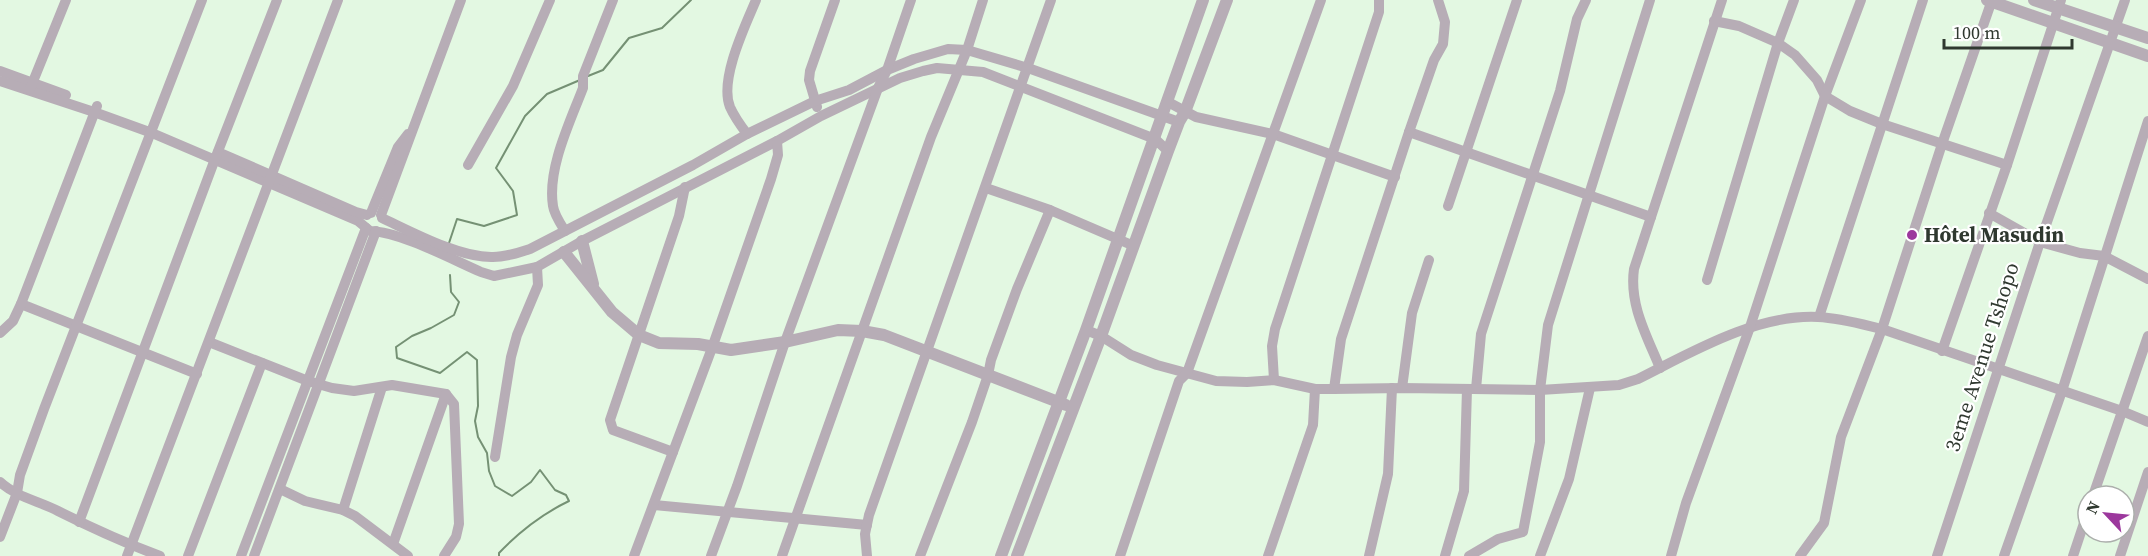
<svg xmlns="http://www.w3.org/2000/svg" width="2148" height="556" font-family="'Source Serif 4',serif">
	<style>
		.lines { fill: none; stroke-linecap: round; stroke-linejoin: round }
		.stream { stroke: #759174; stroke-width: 2 }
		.minor { stroke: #b7adb6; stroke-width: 10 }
		.tertiary { stroke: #b7adb6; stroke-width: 12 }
		.poi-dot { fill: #9c389d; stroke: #fff; stroke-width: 2 }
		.labels { text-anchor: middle; stroke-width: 4.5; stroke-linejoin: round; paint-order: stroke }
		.poi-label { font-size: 21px; font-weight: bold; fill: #2f382f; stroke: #fff; text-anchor: start }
		.street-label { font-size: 21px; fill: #2f382f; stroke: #fff }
	</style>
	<rect width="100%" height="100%" fill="#e3f8e2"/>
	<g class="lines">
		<!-- stream -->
		<g class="stream">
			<path d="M 588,76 L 603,70 L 629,38 L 662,28 L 691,0"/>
			<path d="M 449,243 L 457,219 L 484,226 L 517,215 L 513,191 L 496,168 L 525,116 L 547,94 L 580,80"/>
			<path d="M 450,275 L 451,292 L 459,302 L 454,315 L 431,328 L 412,336 L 396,347 L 397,358 L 440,373 L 467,352 L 477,360 L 478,406 L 475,421 L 478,437 L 487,453 L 489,471 L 495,486 L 512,496 L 531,482 L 540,470 L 555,490 L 566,495 L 569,501 C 542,514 520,531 499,553 L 499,556"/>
		</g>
		<!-- minor -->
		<g class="minor">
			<path d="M 1714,21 L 1739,26 L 1778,43 L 1795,55 L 1817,80 L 1825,96 L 1850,111 L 1882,124 L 2007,165"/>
			<path d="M 0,71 L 66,95"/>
			<path d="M 0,81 L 94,112 L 152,133 L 358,221 L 370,231 C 401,232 451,259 481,272 L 494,276 L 537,267 L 582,241 L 777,141 L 821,116 L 900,78 L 923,71 L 937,68 L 983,72 L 1155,139 L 1168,151"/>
			<path d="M 30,89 L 66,0"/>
			<path d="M 1168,102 L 1196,117 L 1273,134 L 1395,177"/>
			<path d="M 817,107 L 809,80 L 810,71 L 835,0"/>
			<path d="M 1409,132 L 1651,217"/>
			<path d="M 747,134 C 741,126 734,116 730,107 C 719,80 745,26 756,0"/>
			<path d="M 218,152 L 356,212 L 367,215"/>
			<path d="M 468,165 L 513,86 L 550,0"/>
			<path d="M 986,188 L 1050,210 L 1134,246"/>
			<path d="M 1448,206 L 1517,0"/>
			<path d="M 371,213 L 398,147 L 408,134"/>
			<path d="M 1989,213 L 2040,242 L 2080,253 L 2104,256 L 2148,279"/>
			<path d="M 381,215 L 461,0"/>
			<path d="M 382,218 C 412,232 460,258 493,257 C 506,257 518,253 530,249 L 693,165 L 747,134 L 815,101 L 849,90 L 887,70 L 914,59 L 948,49 L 967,50 L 1028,68 L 1179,122"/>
			<path d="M 565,231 C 560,223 554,214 553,206 C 547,169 570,122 583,88 L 583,76 L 613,0"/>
			<path d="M 1707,280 L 1778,43 L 1794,0"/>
			<path d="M 21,304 L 197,374"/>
			<path d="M 1819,317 L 1923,0"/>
			<path d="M 1086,330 L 1101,336 L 1131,355 L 1157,365 L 1216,381 L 1247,382 L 1274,380 L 1315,389 L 1334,389 L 1402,388 L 1540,390 L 1619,385 L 1638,379 C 1692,352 1756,314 1818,317 C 1840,318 1861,324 1882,329 L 2122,411 L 2148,422"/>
			<path d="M 0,333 L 13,321 L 21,304 L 97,106"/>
			<path d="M 209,342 L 308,381 L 332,388 L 354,391 L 392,385 L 446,394 L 454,404 L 459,524 L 456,537 L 444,556"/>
			<path d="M 1942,351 L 2007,165 L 2061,0"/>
			<path d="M 1660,368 C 1647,336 1629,305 1634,269 L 1722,0"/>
			<path d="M 1274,380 L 1272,346 L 1275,329 L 1379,12 L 1379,0"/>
			<path d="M 1402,388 L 1412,313 L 1429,260"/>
			<path d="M 1334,389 L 1341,339 L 1409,132 L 1434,60 L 1443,44 L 1445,22 L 1438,0"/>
			<path d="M 1476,389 L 1481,334 L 1560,91 L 1577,19 L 1586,0"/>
			<path d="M 673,452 L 613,430 L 610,420 L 679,216 L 685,187"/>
			<path d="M 495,457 L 511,357 L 517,335 L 538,285 L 537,267"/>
			<path d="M 0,482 C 16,497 39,501 58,511 C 92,528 125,543 160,556"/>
			<path d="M 280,489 L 305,501 L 343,510 L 355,516 L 408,556"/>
			<path d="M 2093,496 L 2148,336"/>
			<path d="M 654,505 L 867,525"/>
			<path d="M 343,510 L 382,387"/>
			<path d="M 79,522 L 215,159 L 277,0"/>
			<path d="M 0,537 L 17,493 L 20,475 L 44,409 L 202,0"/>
			<path d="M 393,544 L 446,394"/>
			<path d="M 127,556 L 338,0"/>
			<path d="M 188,556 L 262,363"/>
			<path d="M 241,556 L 366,228"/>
			<path d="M 254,556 L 376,231"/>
			<path d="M 634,556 L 712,348 L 771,179 L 778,155 L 777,141"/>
			<path d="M 711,556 L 737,486 L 785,342 L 878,88 L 887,70 L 911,0"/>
			<path d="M 782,556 L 931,137 L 967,50 L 983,0"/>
			<path d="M 867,556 L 865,534 L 869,515 L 1051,0"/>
			<path d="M 920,556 L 972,422 L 988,375 L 991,360 L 1017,289 L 1050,210"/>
			<path d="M 1120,556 L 1179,381 L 1187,373 L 1321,0"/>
			<path d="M 1268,556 L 1313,425 L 1315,389"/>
			<path d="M 1369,556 L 1388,474 L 1392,388"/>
			<path d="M 1445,556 L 1464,491 L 1467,389"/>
			<path d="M 1469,556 L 1498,539 L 1523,532 L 1540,442 L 1540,390 L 1548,325 L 1650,0"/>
			<path d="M 1540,556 L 1569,479 L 1590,388"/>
			<path d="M 1671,556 L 1686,503 L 1750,327 L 1825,96 L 1861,0"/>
			<path d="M 1800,556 L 1824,523 L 1841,437 L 1882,329 L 1942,144 L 1992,0"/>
			<path d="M 1937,556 L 2040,242 L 2125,0"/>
			<path d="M 2004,556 L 2062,391 L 2148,121"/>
			<path d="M 2073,556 L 2088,511"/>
			<path d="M 2120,556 L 2148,472"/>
		</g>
		<!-- tertiary -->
		<g class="tertiary">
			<path d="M 1987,0 L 2148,56"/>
			<path d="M 2034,0 L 2148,38"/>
			<path d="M 582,241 L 593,284"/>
			<path d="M 564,252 L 612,312 L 639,335 L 659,343 L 698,344 L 731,350 L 785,342 L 838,330 L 862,331 L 884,335 L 1066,405"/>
			<path d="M 1001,556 L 1086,330 L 1203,0"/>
			<path d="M 1017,556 L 1101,336 L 1168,151 L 1179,122 L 1185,112 L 1227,0"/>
		</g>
	</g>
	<!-- markers -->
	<circle class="poi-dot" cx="1912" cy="235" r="6"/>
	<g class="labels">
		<!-- poi labels -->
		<g class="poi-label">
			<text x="1924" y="242">Hôtel Masudin</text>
		</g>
		<!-- street labels -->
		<g class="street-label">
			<text transform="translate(1982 357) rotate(-72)" y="7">3eme Avenue Tshopo</text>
		</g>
	</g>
	<!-- north arrow -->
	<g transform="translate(2106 514) rotate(296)"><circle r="28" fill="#ffffff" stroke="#acafac" stroke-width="1.5"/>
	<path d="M0-4.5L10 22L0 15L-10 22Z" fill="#9c389d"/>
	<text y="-9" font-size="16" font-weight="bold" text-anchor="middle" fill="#2f382f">N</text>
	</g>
	<!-- scale -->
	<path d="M1944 39v9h128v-9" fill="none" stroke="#2f382f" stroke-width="3"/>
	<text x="1953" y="39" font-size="18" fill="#2f382f" stroke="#ffffff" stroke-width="4.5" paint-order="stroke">100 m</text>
</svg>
